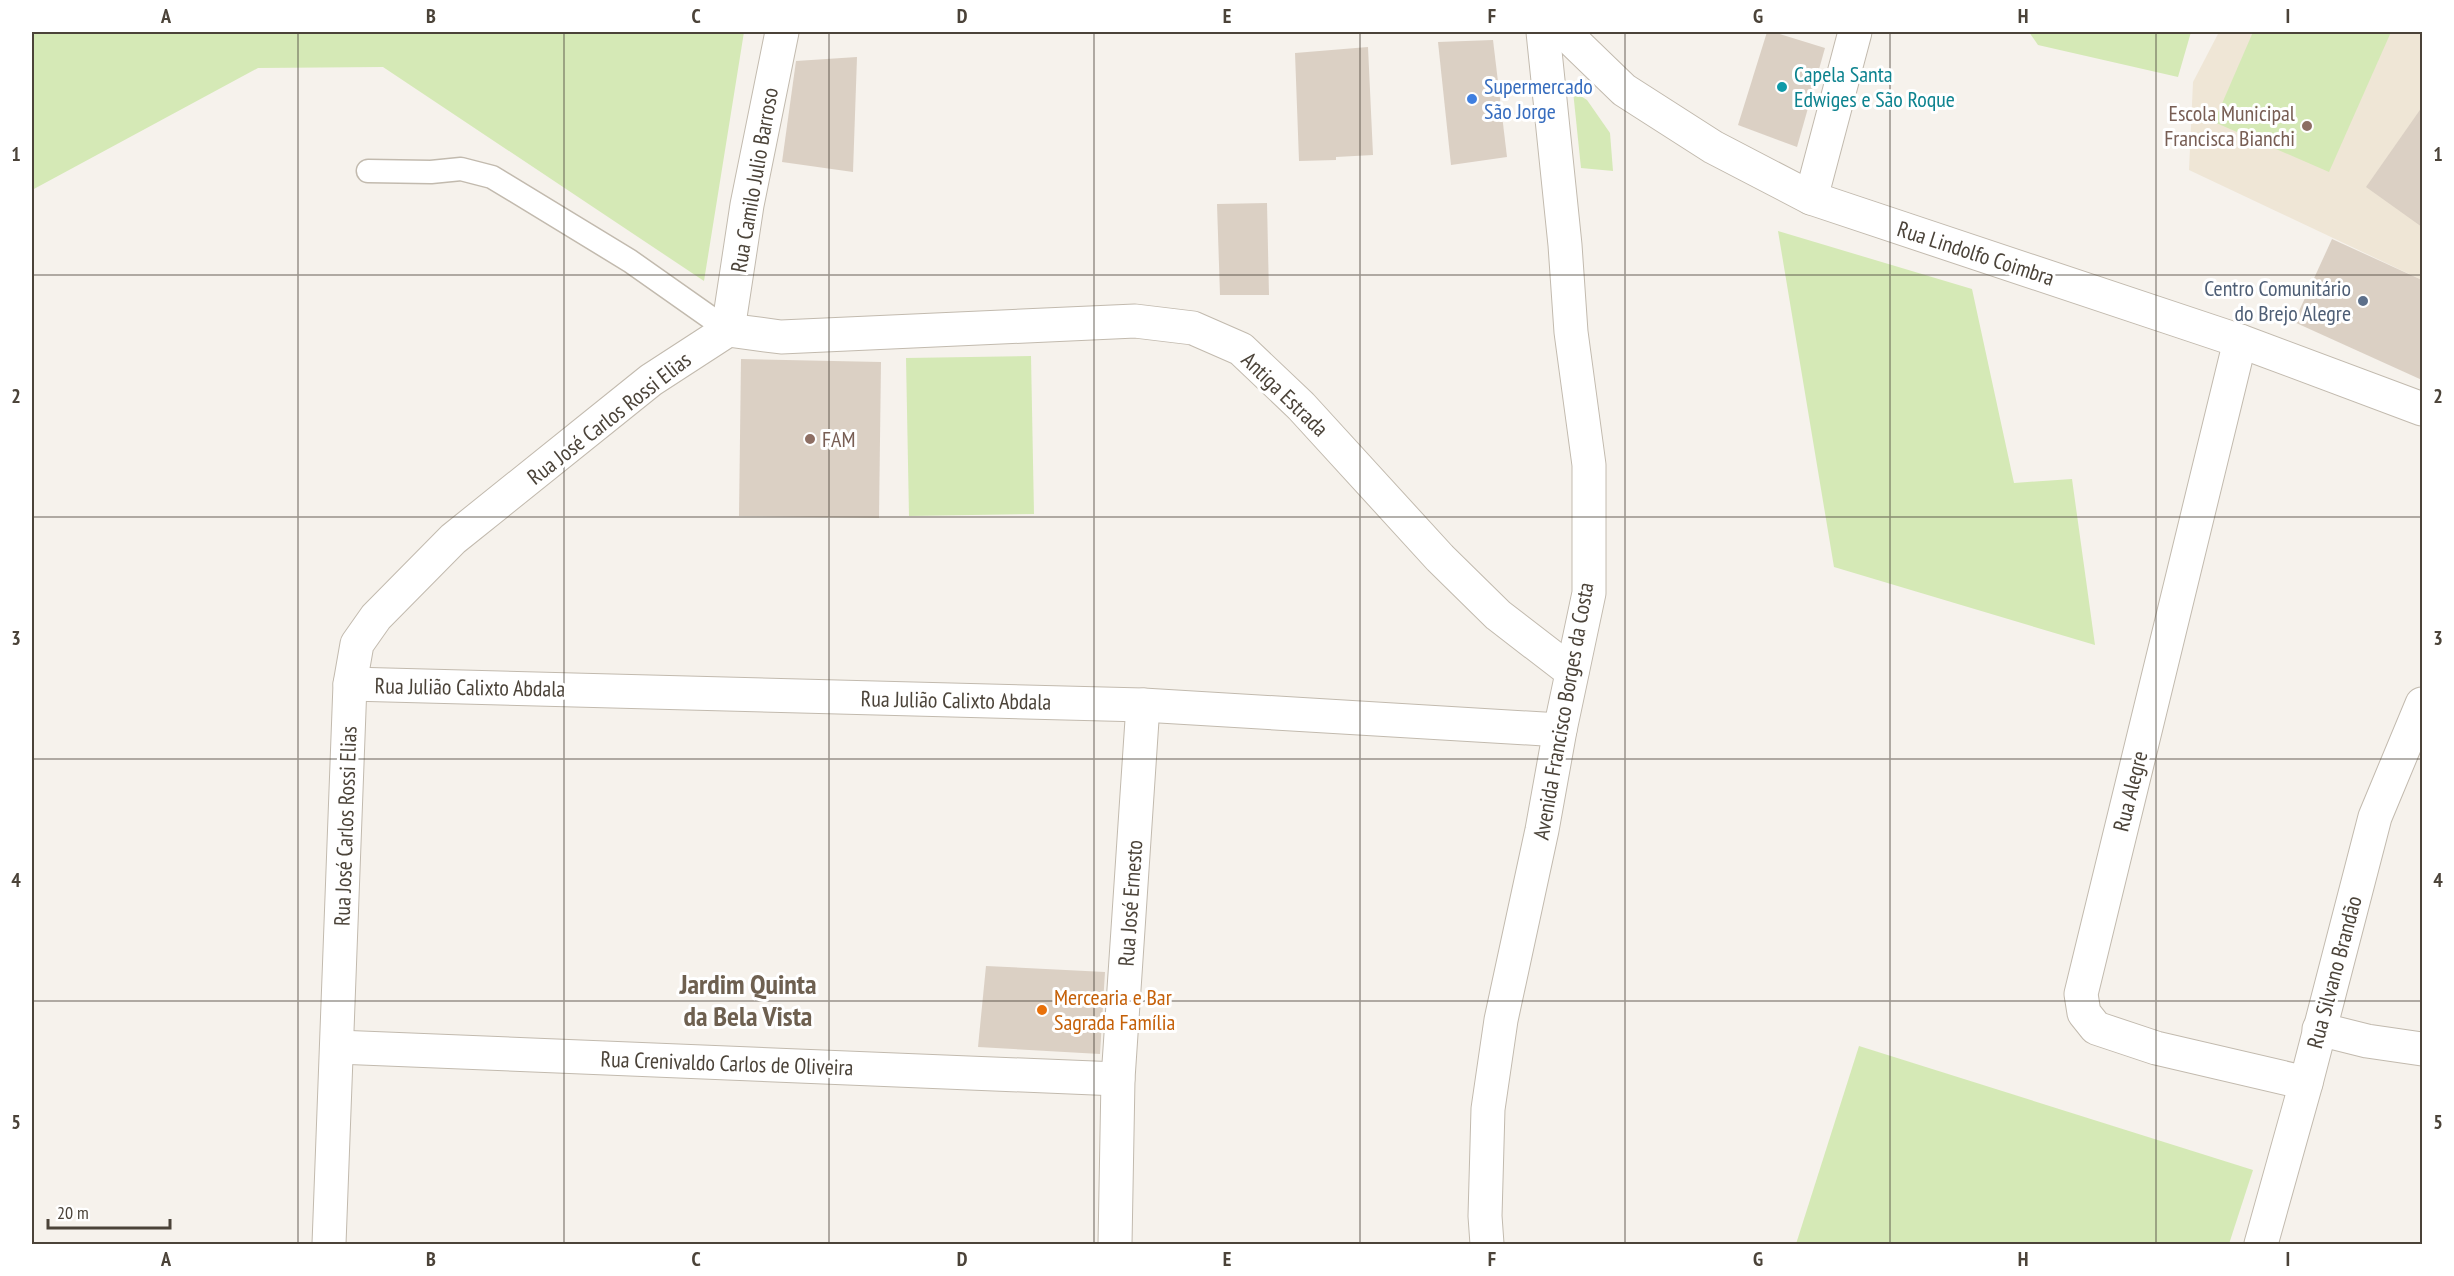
<svg xmlns="http://www.w3.org/2000/svg" width="2454" height="1276" font-family="'PT Sans Narrow',sans-serif">
	<style>
		.education { fill: #efe6d6 }
		.green { fill: #d5e9b6 }
		.building { fill: #dbd0c4 }
		.lines { fill: none; stroke-linecap: round; stroke-linejoin: round }
		.lane-casing { stroke: #c2baae; stroke-width: 25 }
		.street-casing { stroke: #c2baae; stroke-width: 35 }
		.lane { stroke: #fff; stroke-width: 22 }
		.street { stroke: #fff; stroke-width: 33 }
		.grid { fill: none; stroke: #4b4339; stroke-width: 1.5; stroke-opacity: 0.55 }
		.culture-dot { fill: #0f9aa8; stroke: #fff; stroke-width: 2 }
		.shop-dot { fill: #3f7fe0; stroke: #fff; stroke-width: 2 }
		.education-dot { fill: #8d6e63; stroke: #fff; stroke-width: 2 }
		.service-dot { fill: #5c6f8a; stroke: #fff; stroke-width: 2 }
		.food-dot { fill: #e8710a; stroke: #fff; stroke-width: 2 }
		.labels { text-anchor: middle; stroke-width: 6; stroke-linejoin: round; paint-order: stroke }
		.culture-label { font-size: 22px; fill: #0d838f; stroke: #fff; text-anchor: start }
		.shop-label { font-size: 22px; fill: #366cbe; stroke: #fff; text-anchor: start }
		.education-label { font-size: 22px; fill: #785e54; stroke: #fff; text-anchor: end }
		.street-label { font-size: 22px; fill: #4b4339; stroke: #fff }
		.service-label { font-size: 22px; fill: #4e5e75; stroke: #fff; text-anchor: end }
		.food-label { font-size: 22px; fill: #c56008; stroke: #fff; text-anchor: start }
		.district-label { font-size: 28px; font-weight: bold; fill: #6e6050; stroke: #fff }
		.neatline { fill: none; stroke: #4b4339; stroke-width: 2 }
		.grid-label { font-size: 20px; text-anchor: middle; font-weight: bold; fill: #4b4339 }
	</style>
	<rect width="100%" height="100%" fill="#f6f2ec"/>
	<!-- education -->
	<path class="education" d="M 2219,32 L 2422,32 L 2422,280 L 2189,170 L 2193,82 Z"/>
	<!-- green -->
	<g class="green">
		<path d="M 32,32 L 744,32 L 704,281 L 383,67 L 258,68 L 32,190 Z"/>
		<path d="M 2029,32 L 2191,32 L 2178,77 L 2038,45 Z"/>
		<path d="M 2253,32 L 2391,32 L 2329,172 L 2214,122 Z"/>
		<path d="M 1573,91 L 1587,100 L 1610,133 L 1613,171 L 1581,168 Z"/>
		<path d="M 1778,231 L 1972,289 L 2014,483 L 2072,479 L 2095,645 L 1834,567 Z"/>
		<path d="M 1031,356 L 1034,514 L 909,516 L 906,358 Z"/>
		<path d="M 1859,1046 L 2253,1170 L 2229,1244 L 1796,1244 Z"/>
	</g>
	<!-- building -->
	<g class="building">
		<path d="M 1767,32 L 1773,32 L 1825,48 L 1797,147 L 1738,125 Z"/>
		<path d="M 1493,40 L 1507,157 L 1451,165 L 1438,42 Z"/>
		<path d="M 1368,47 L 1373,155 L 1336,157 L 1336,160 L 1299,161 L 1295,53 Z"/>
		<path d="M 857,57 L 853,172 L 782,162 L 796,61 Z"/>
		<path d="M 2422,107 L 2422,227 L 2366,187 Z"/>
		<path d="M 1267,203 L 1269,295 L 1220,295 L 1217,204 Z"/>
		<path d="M 2332,239 L 2422,280 L 2422,380 L 2294,322 Z"/>
		<path d="M 741,359 L 881,362 L 879,518 L 739,516 Z"/>
		<path d="M 986,966 L 1105,972 L 1100,1054 L 978,1047 Z"/>
	</g>
	<g class="lines">
		<!-- lane casing -->
		<g class="lane-casing">
			<path id="lane" d="M 368,171 L 431,172 L 461,169 L 492,177 L 630,261 L 728,330"/>
		</g>
		<!-- street casing -->
		<g class="street-casing">
			<g id="street">
				<path d="M 1564,32 L 1624,90 L 1713,147 L 1811,198 L 2240,341 L 2422,409"/>
				<path d="M 1811,198 L 1855,32"/>
				<path d="M 728,330 L 781,337 L 1135,321 L 1193,328 L 1241,349 L 1301,406 L 1440,558 L 1498,615 L 1572,672"/>
				<path d="M 728,330 L 747,205 L 782,32"/>
				<path d="M 2240,341 L 2081,994 L 2084,1013 L 2096,1028 L 2156,1048 L 2306,1083"/>
				<path d="M 350,684 L 1143,705 L 1560,730"/>
				<path d="M 2319,1029 L 2367,1041 L 2422,1049"/>
				<path d="M 337,1047 L 1118,1079"/>
				<path d="M 329,1244 L 350,684 L 357,644 L 376,617 L 453,539 L 651,380 L 728,330"/>
				<path d="M 1115,1244 L 1118,1079 L 1143,705"/>
				<path d="M 1487,1244 L 1485,1216 L 1488,1109 L 1501,1020 L 1542,830 L 1560,730 L 1589,593 L 1589,465 L 1571,332 L 1565,245 L 1543,32"/>
				<path d="M 2261,1244 L 2306,1083 L 2375,817 L 2422,704"/>
			</g>
		</g>
		<!-- lane -->
		<use href="#lane" class="lane"/>
		<!-- street -->
		<use href="#street" class="street"/>
	</g>
	<!-- grid -->
	<path class="grid" d="M 298,32 L 298,1244M 564,32 L 564,1244M 829,32 L 829,1244M 1094,32 L 1094,1244M 1360,32 L 1360,1244M 1625,32 L 1625,1244M 1890,32 L 1890,1244M 2156,32 L 2156,1244M 32,275 L 2422,275M 32,517 L 2422,517M 32,759 L 2422,759M 32,1001 L 2422,1001"/>
	<!-- markers -->
	<circle class="culture-dot" cx="1782" cy="87" r="6"/>
	<circle class="shop-dot" cx="1472" cy="99" r="6"/>
	<g class="education-dot">
		<circle cx="2307" cy="126" r="6"/>
		<circle cx="810" cy="439" r="6"/>
	</g>
	<circle class="service-dot" cx="2363" cy="301" r="6"/>
	<circle class="food-dot" cx="1042" cy="1010" r="6"/>
	<g class="labels">
		<!-- culture labels -->
		<g class="culture-label">
			<text x="1794" y="82">Capela Santa<tspan x="1794" dy="25">Edwiges e São Roque</tspan></text>
		</g>
		<!-- shop labels -->
		<g class="shop-label">
			<text x="1484" y="94">Supermercado<tspan x="1484" dy="25">São Jorge</tspan></text>
		</g>
		<!-- education labels -->
		<g class="education-label">
			<text x="2295" y="121">Escola Municipal<tspan x="2295" dy="25">Francisca Bianchi</tspan></text>
			<text x="822" y="447" text-anchor="start">FAM</text>
		</g>
		<!-- street labels -->
		<g class="street-label">
			<text transform="translate(754 180) rotate(-80)" y="8">Rua Camilo Julio Barroso</text>
			<text transform="translate(1976 253) rotate(18)" y="8">Rua Lindolfo Coimbra</text>
			<text transform="translate(1285 394) rotate(44)" y="8">Antiga Estrada</text>
			<text transform="translate(609 418) rotate(-38)" y="8">Rua José Carlos Rossi Elias</text>
			<text transform="translate(470 687) rotate(1)" y="8">Rua Julião Calixto Abdala</text>
			<text transform="translate(956 700) rotate(1)" y="8">Rua Julião Calixto Abdala</text>
			<text transform="translate(1563 711) rotate(-80)" y="8">Avenida Francisco Borges da Costa</text>
			<text transform="translate(2130 791) rotate(-76)" y="8">Rua Alegre</text>
			<text transform="translate(345 826) rotate(-88)" y="8">Rua José Carlos Rossi Elias</text>
			<text transform="translate(1130 903) rotate(-86)" y="8">Rua José Ernesto</text>
			<text transform="translate(2334 972) rotate(-75)" y="8">Rua Silvano Brandão</text>
			<text transform="translate(727 1063) rotate(2)" y="8">Rua Crenivaldo Carlos de Oliveira</text>
		</g>
		<!-- service labels -->
		<g class="service-label">
			<text x="2351" y="296">Centro Comunitário<tspan x="2351" dy="25">do Brejo Alegre</tspan></text>
		</g>
		<!-- food labels -->
		<g class="food-label">
			<text x="1054" y="1005">Mercearia e Bar<tspan x="1054" dy="25">Sagrada Família</tspan></text>
		</g>
		<!-- district labels -->
		<g class="district-label">
			<text x="748" y="994">Jardim Quinta<tspan x="748" dy="32">da Bela Vista</tspan></text>
		</g>
	</g>
	<!-- border -->
	<rect width="2454" height="1276" fill="none" stroke="#ffffff" stroke-width="66"/>
	<!-- scale -->
	<path d="M48 1219v9h122v-9" fill="none" stroke="#4b4339" stroke-width="3"/>
	<text x="57" y="1219" font-size="18" fill="#4b4339" stroke="#ffffff" stroke-width="4.5" paint-order="stroke">20 m</text>
	<rect x="33" y="33" width="2388" height="1210" class="neatline"/>
	<g class="grid-label">
		<text x="166" y="23">A</text>
		<text x="431" y="23">B</text>
		<text x="696" y="23">C</text>
		<text x="962" y="23">D</text>
		<text x="1227" y="23">E</text>
		<text x="1492" y="23">F</text>
		<text x="1758" y="23">G</text>
		<text x="2023" y="23">H</text>
		<text x="2288" y="23">I</text>
		<text x="16" y="161">1</text>
		<text x="2438" y="161">1</text>
		<text x="16" y="403">2</text>
		<text x="2438" y="403">2</text>
		<text x="16" y="645">3</text>
		<text x="2438" y="645">3</text>
		<text x="16" y="887">4</text>
		<text x="2438" y="887">4</text>
		<text x="16" y="1129">5</text>
		<text x="2438" y="1129">5</text>
		<text x="166" y="1266">A</text>
		<text x="431" y="1266">B</text>
		<text x="696" y="1266">C</text>
		<text x="962" y="1266">D</text>
		<text x="1227" y="1266">E</text>
		<text x="1492" y="1266">F</text>
		<text x="1758" y="1266">G</text>
		<text x="2023" y="1266">H</text>
		<text x="2288" y="1266">I</text>
	</g>
</svg>
